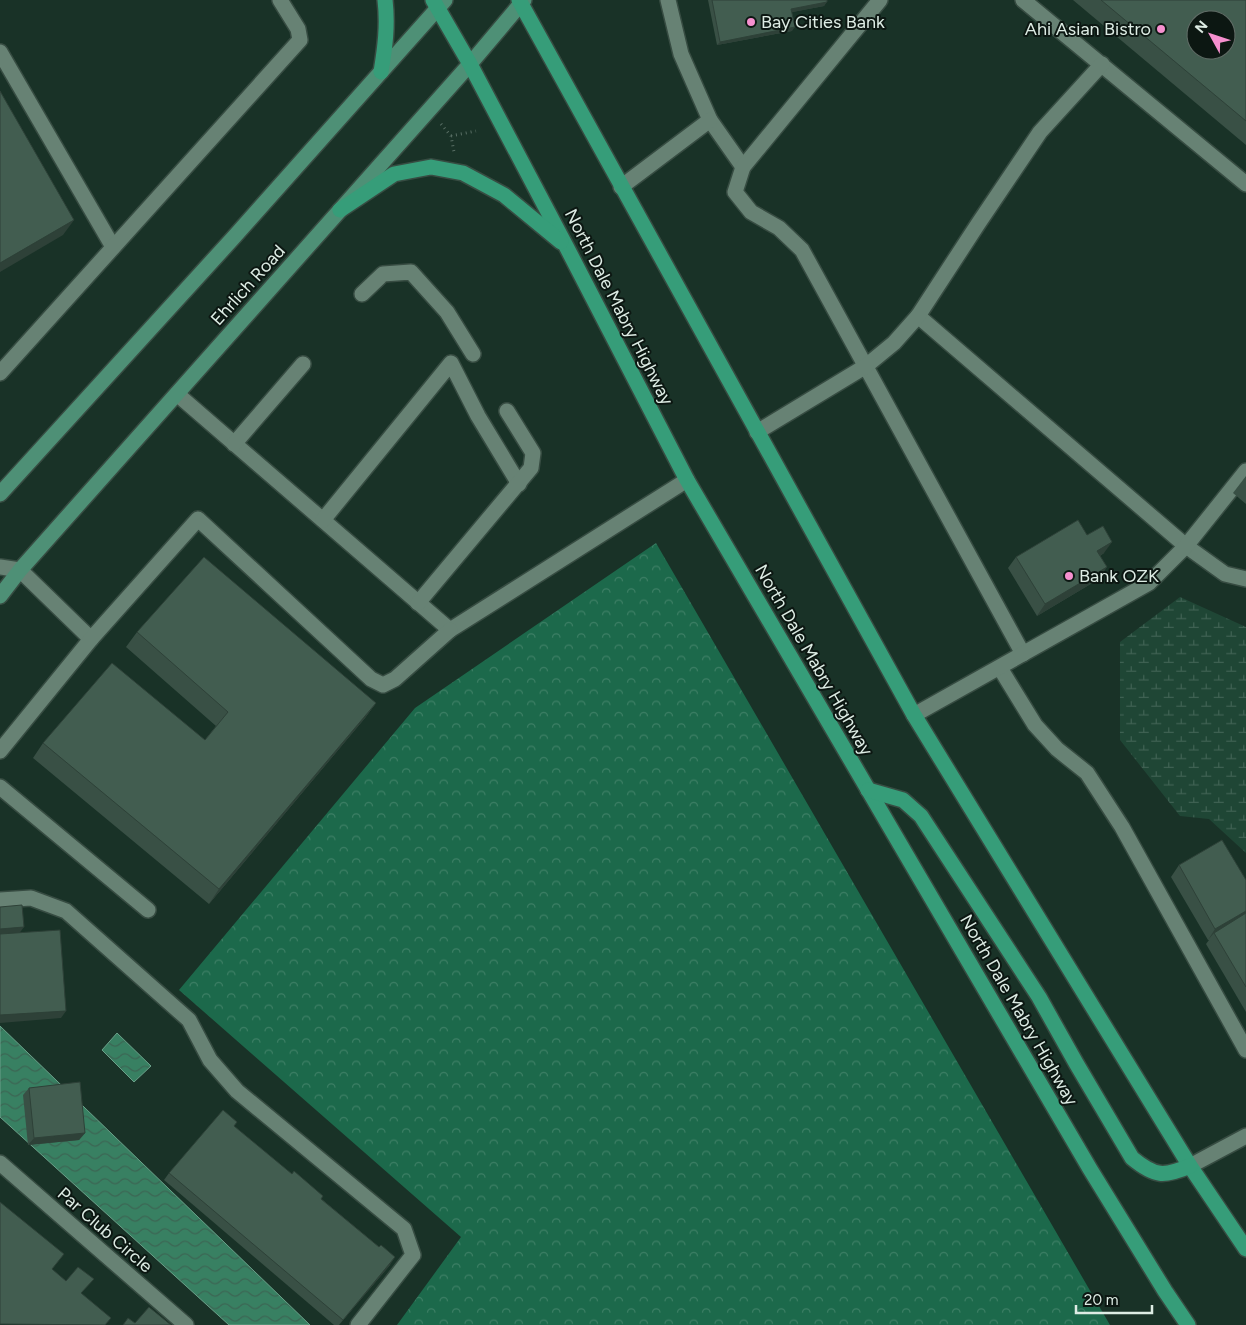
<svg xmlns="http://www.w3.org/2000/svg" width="1246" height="1325" font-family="Figtree,sans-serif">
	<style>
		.forest { fill: url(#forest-crowns) }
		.wetland { fill: url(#wetland-marsh) }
		.water { fill: url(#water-waves); stroke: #6aa089 }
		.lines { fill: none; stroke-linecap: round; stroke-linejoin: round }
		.lane-casing { stroke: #374c42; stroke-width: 18 }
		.street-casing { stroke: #374c42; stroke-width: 18 }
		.secondary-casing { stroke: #374c42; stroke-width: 18 }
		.primary-casing { stroke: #374c42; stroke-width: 18 }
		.path { stroke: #586e64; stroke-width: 3; stroke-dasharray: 1 4; stroke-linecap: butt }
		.lane { stroke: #678274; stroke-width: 15 }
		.street { stroke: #678274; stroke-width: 15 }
		.secondary { stroke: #4e9076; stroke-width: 15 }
		.primary { stroke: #369d79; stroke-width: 15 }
		.wall { fill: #395045 }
		.shaded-wall { fill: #2e4138 }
		.building { fill: #425d50; stroke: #2e4138; fill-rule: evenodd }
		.poi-dot { fill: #f690cf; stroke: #0c1712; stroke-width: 2 }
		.labels { text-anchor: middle; stroke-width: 4; stroke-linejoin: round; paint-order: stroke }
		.poi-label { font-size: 18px; fill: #ddece4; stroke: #0c1712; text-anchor: start }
		.street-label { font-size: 18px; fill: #ddece4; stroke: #0c1712 }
	</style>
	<defs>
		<pattern id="forest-crowns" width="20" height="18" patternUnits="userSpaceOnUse" patternTransform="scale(1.25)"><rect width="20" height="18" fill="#1c694b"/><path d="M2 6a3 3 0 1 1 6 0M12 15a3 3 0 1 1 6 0" fill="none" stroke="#3d7f65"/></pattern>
		<pattern id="wetland-marsh" width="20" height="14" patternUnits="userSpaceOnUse" patternTransform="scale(1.25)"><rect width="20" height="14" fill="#1f4635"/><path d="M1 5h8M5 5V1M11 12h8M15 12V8" fill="none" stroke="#3f6152"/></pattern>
		<pattern id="water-waves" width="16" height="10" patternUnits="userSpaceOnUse" patternTransform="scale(1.25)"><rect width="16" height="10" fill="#388062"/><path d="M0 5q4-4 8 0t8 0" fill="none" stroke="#3c6654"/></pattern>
	</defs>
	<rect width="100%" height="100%" fill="#193227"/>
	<!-- forest -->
	<path class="forest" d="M 656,543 L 1110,1325 L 397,1325 L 461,1237 L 179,990 L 415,708 Z"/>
	<!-- wetland -->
	<path class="wetland" d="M 1180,597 L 1246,627 L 1246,853 L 1209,819 L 1180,816 L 1120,740 L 1120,642 Z"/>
	<!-- water -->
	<g class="water">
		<path d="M 0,1026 L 310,1325 L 229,1325 L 0,1117 Z"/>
		<path d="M 117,1033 L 151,1066 L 134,1082 L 102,1050 Z"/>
	</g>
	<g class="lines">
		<!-- lane casing -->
		<g class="lane-casing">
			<g id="lane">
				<path d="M 668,0 L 681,54 L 710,120 L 743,167"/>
				<path d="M 880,0 L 743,167 L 735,192 L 751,212 L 779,228 L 802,250 L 1023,654"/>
				<path d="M 1023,0 L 1246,184"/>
				<path d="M 0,52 L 113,247"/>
				<path d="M 621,187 L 710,120"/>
				<path d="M 362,294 L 383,274 L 411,272 L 447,312 L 473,354"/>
				<path d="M 918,316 L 1186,546 L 1225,574 L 1246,579"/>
				<path d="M 0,373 L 300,40 L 298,29 L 280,0"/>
				<path d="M 177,394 L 450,630 L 687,480"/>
				<path d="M 757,432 L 866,366 L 894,343 L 918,316 L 978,224 L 1040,132 L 1102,64"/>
				<path d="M 234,444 L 303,364"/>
				<path d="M 323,520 L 451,363 L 478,416 L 519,484"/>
				<path d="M 0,567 L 20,570 L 91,639"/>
				<path d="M 418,603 L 531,468 L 533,453 L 507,411"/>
				<path d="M 1000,668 L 1035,725 L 1057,749 L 1087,773 L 1122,827 L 1246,1050"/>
				<path d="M 914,715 L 1149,583 L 1186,546 L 1246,471"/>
				<path d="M 0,751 L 91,639 L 198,519 L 371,679 L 383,685 L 395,679 L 450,630"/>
				<path d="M 0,787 L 148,910"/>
				<path d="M 0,900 L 31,898 L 66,911 L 189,1020 L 210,1060 L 237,1091 L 404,1229 L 413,1255 L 358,1325"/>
				<path d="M 1190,1166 L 1246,1136"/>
			</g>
		</g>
		<!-- street casing -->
		<g class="street-casing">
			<path id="street" d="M 0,1163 L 186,1325"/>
		</g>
		<!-- secondary casing -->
		<g class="secondary-casing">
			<g id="secondary">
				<path d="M 0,494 L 234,237 L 445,0"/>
				<path d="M 0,596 L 20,570 L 470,64 L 524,0"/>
			</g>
		</g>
		<!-- primary casing -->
		<g class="primary-casing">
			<g id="primary">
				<path d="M 433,0 L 470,64 L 566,246 L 687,480 L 1090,1169 L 1165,1291 L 1188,1325"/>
				<path d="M 519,0 L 914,715 L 1190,1166 L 1246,1249"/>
				<path d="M 381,72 C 385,48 388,25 385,0"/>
				<path d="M 340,210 L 394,174 L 431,167 L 463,173 L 504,195 L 561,242"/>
				<path d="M 868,790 L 903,800 L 921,816 L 1039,997 L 1076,1063 L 1132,1158 C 1155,1177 1164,1177 1190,1166"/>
			</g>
		</g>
		<!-- path -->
		<g class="path">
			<path d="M 441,124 L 451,136 L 454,152"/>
			<path d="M 451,136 L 476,131"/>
		</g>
		<!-- lane -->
		<use href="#lane" class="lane"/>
		<!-- street -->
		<use href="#street" class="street"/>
		<!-- secondary -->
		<use href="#secondary" class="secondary"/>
		<!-- primary -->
		<use href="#primary" class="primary"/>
	</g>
	<!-- wall -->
	<g class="wall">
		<path d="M 708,0 L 827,0 L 824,6 L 792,12 L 792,31 L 717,45 Z"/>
		<path d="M 1073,0 L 1246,0 L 1246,145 Z"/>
		<path d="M 1246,476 L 1246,504 L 1233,493 Z"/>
		<path d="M 1104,553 L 1100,556 L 1099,579 L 1037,616 L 1008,568 L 1016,557 Z"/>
		<path d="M 137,632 L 376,703 L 365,718 L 209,904 L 33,758 L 43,743 L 205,740 L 216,726 L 126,647 Z"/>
		<path d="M 1179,865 L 1246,880 L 1246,1012 L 1206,944 L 1209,940 L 1208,940 L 1171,877 Z"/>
		<path d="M 29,1088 L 85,1133 L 79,1140 L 28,1145 L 23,1095 Z"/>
		<path d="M 234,1126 L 379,1247 L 390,1265 L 339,1325 L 334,1325 L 164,1180 L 169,1173 Z"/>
	</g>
	<!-- shaded-wall -->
	<g class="shaded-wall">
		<path d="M 827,2 L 824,6 L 788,13 L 791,9 Z"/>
		<path d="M 795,27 L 792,31 L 717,45 L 720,42 Z"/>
		<path d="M 74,220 L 63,235 L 0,272 L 0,263 Z"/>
		<path d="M 1112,542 L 1104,553 L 1089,563 L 1097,551 Z"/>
		<path d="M 1107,567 L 1099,579 L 1037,616 L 1045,604 Z"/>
		<path d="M 376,703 L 365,718 L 209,904 L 219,889 Z"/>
		<path d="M 1246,911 L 1246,918 L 1214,933 L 1208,940 L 1215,929 Z"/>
		<path d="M 24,927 L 18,935 L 0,936 L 0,929 Z"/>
		<path d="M 66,1011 L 61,1018 L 0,1023 L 0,1015 Z"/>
		<path d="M 85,1133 L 79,1140 L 28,1145 L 34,1138 Z"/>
		<path d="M 395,1257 L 390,1265 L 339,1325 L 343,1320 Z"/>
	</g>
	<!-- building -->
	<g class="building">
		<path d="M 712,0 L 827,0 L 827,2 L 791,9 L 795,27 L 720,42 Z"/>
		<path d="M 1101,0 L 1246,0 L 1246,121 ZM 1196,20 L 1226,20 L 1226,50 L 1196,50 Z"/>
		<path d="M 0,91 L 74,220 L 0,263 Z"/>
		<path d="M 1078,520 L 1087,535 L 1103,526 L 1112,542 L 1097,551 L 1107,567 L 1045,604 L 1016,557 Z"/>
		<path d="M 204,557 L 376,703 L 219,889 L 43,743 L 112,663 L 205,740 L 228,712 L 137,632 Z"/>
		<path d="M 1222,840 L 1246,880 L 1246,911 L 1215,929 L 1179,865 Z"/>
		<path d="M 22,905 L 24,927 L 0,929 L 0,907 Z"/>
		<path d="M 1246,913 L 1246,987 L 1214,933 Z"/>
		<path d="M 60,930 L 66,1011 L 0,1015 L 0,934 Z"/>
		<path d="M 80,1082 L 85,1133 L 34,1138 L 29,1088 Z"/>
		<path d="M 223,1110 L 237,1122 L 234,1126 L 292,1174 L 294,1171 L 323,1196 L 321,1199 L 379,1247 L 381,1245 L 395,1257 L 343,1320 L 169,1173 Z"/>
		<path d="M 0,1202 L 64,1254 L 52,1269 L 66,1281 L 78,1267 L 94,1279 L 81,1293 L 111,1318 L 105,1325 L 0,1324 Z"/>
		<path d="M 149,1307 L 171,1325 L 123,1325 L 128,1318 L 135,1323 Z"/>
	</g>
	<!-- markers -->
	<g class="poi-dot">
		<circle cx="751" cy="22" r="5"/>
		<circle cx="1161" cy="29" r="5"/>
		<circle cx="1069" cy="576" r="5"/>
	</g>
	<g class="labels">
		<!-- poi labels -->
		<g class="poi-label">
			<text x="761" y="28">Bay Cities Bank</text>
			<text x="1151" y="35" text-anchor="end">Ahi Asian Bistro</text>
			<text x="1079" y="582">Bank OZK</text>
		</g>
		<!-- street labels -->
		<g class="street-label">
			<text transform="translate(248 285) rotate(-48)" y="6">Ehrlich Road</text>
			<text transform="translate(619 307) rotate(63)" y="6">North Dale Mabry Highway</text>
			<text transform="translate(814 660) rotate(60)" y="6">North Dale Mabry Highway</text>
			<text transform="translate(1019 1010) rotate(60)" y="6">North Dale Mabry Highway</text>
			<text transform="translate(105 1230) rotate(41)" y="6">Par Club Circle</text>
		</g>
	</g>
	<!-- north arrow -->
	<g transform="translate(1211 35) rotate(310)"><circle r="24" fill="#0c1712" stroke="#606c66"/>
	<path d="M0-4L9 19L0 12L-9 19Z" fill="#f690cf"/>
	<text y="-8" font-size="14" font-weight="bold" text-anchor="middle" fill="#ddece4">N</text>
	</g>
	<!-- scale -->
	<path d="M1076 1305v8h76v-8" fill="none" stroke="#ddece4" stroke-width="2.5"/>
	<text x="1084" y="1305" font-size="15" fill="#ddece4" stroke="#0c1712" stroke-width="4" paint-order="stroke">20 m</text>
</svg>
